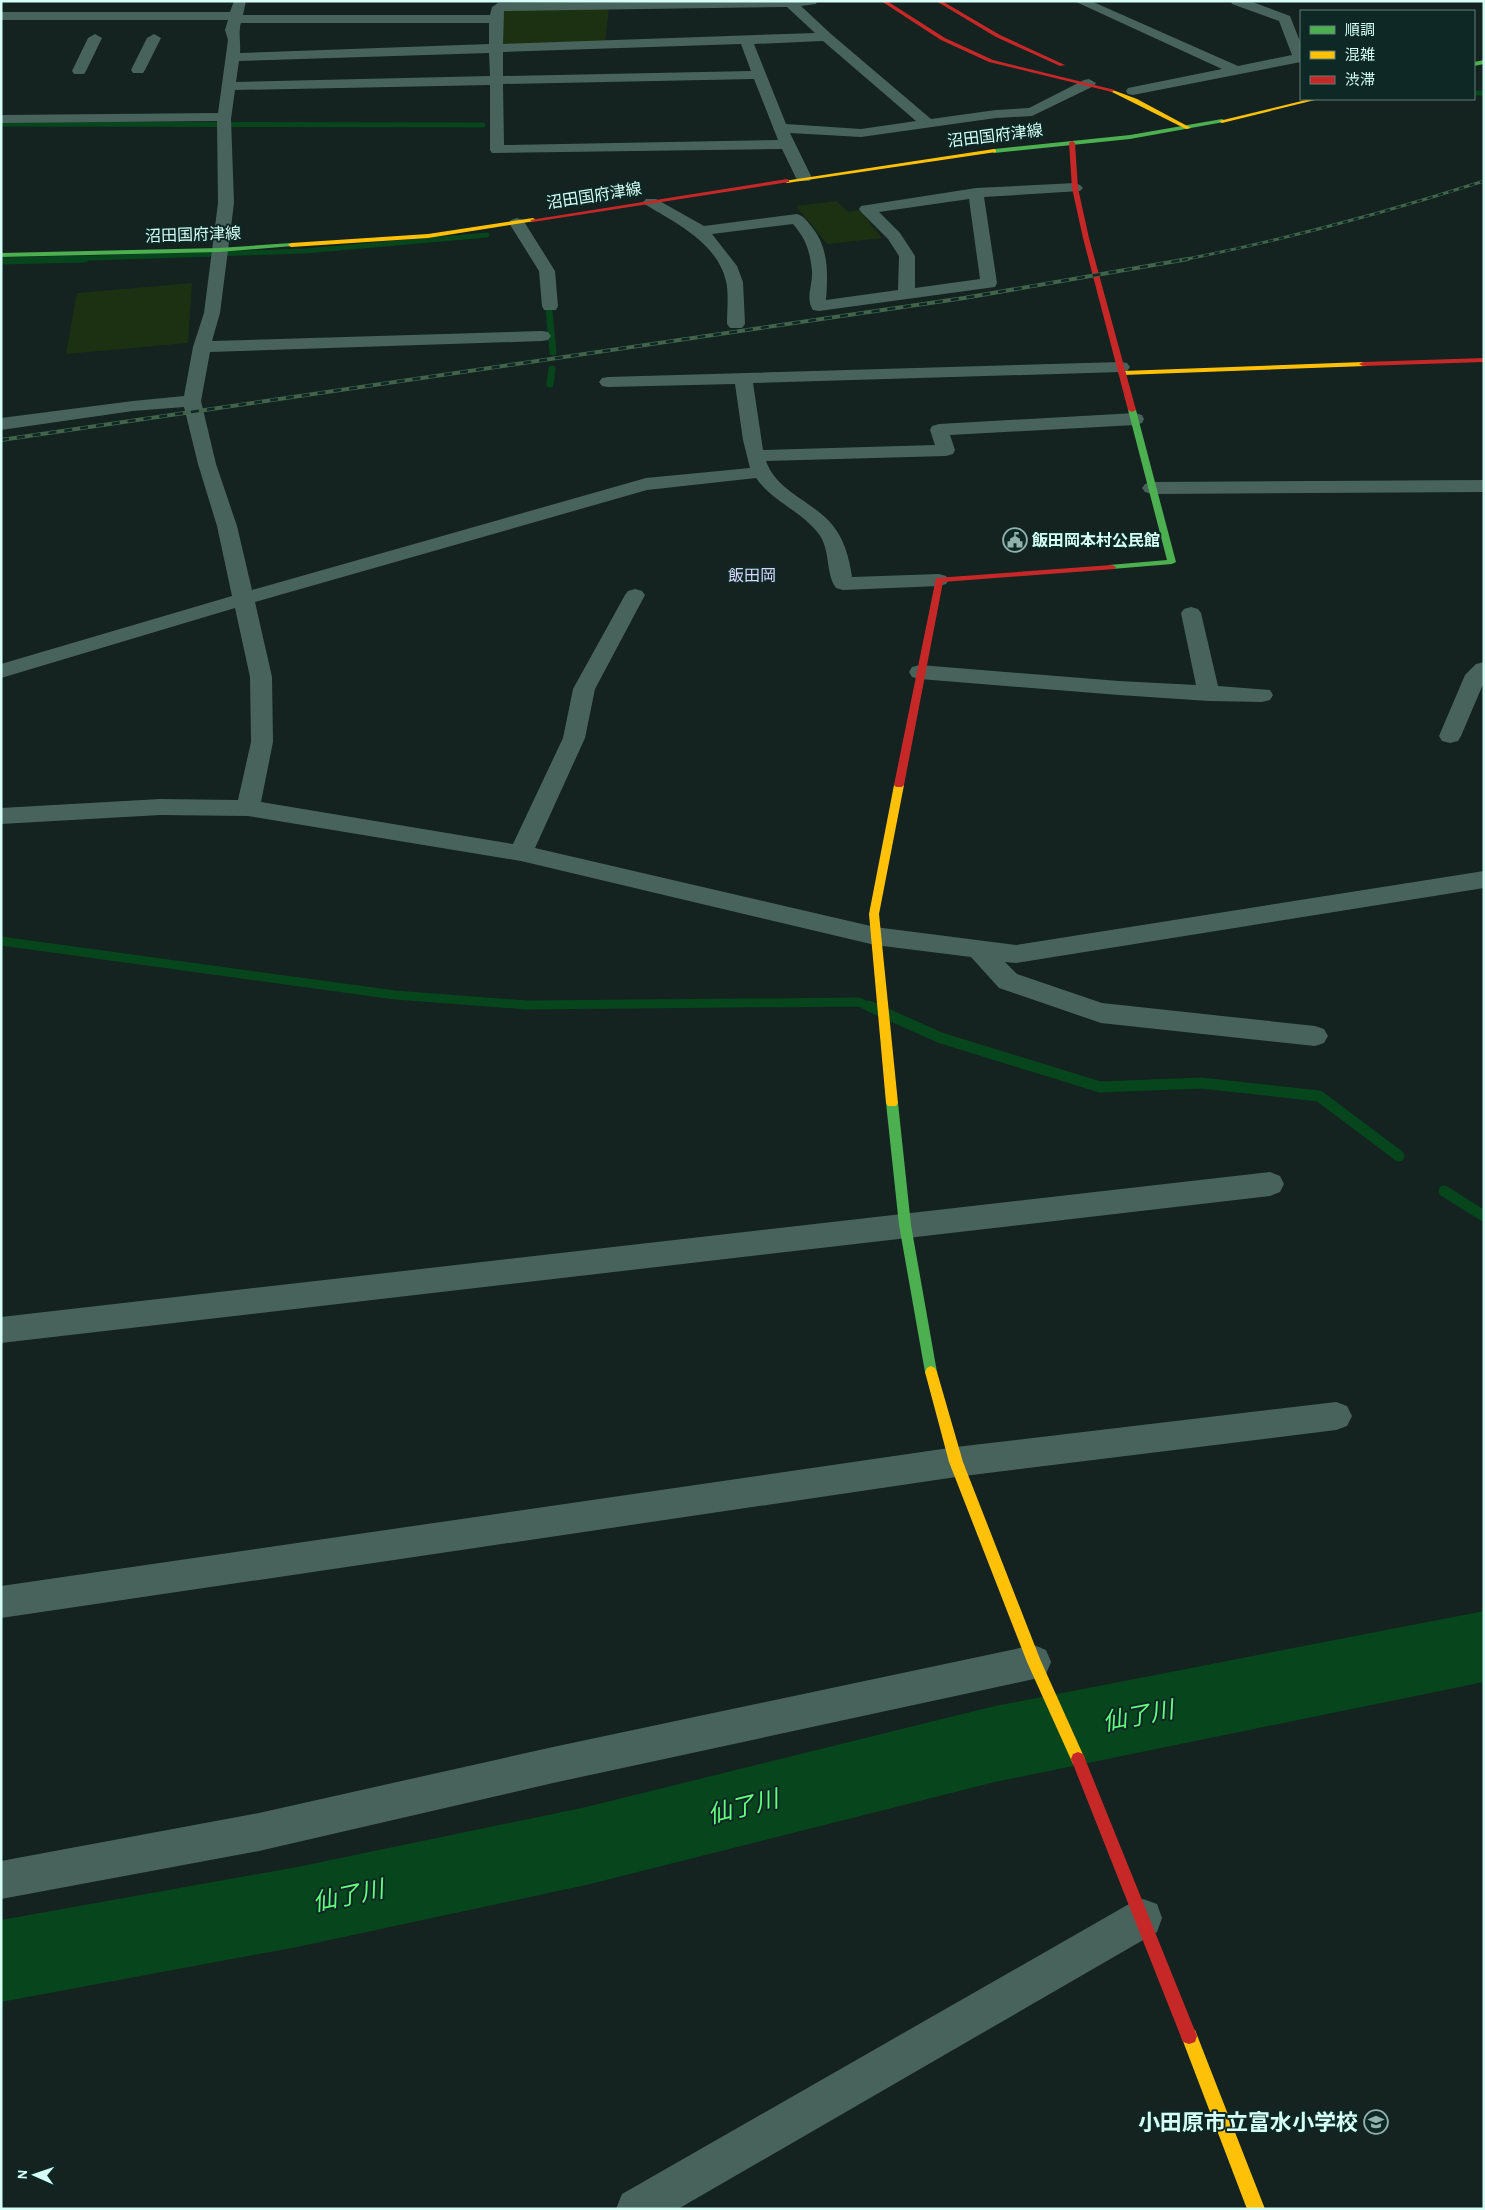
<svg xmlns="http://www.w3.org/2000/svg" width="1485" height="2210" font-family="'Alegreya Sans','Noto Sans JP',sans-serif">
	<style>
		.green { fill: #1b3112 }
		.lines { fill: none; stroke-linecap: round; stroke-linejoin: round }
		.stream-far3 { stroke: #07451d; stroke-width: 5 }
		.stream-far2 { stroke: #07451d; stroke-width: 7 }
		.stream-far1 { stroke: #07451d; stroke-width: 9 }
		.stream { stroke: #07451d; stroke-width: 11 }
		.river { fill: #07451d; fill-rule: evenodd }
		.street { fill: #48635c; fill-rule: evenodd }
		.fast { fill: #4caf50; fill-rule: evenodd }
		.slow { fill: #ffc107; fill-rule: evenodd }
		.jam { fill: #c62828; fill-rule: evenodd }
		.rail-far1-casing { stroke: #42644b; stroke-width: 3 }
		.rail-casing { stroke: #42644b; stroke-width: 4 }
		.rail-far1 { stroke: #0e2825; stroke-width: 2; stroke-dasharray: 5.5; stroke-linecap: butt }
		.rail { stroke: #0e2825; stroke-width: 2.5; stroke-dasharray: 8; stroke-linecap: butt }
		.labels { text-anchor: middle; stroke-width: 4; stroke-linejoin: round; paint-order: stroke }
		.far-street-label { font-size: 16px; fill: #d5fff7; stroke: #0e2825 }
		.far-poi-label { font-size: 16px; font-weight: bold; fill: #d5fff7; stroke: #0e2825; text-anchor: start }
		.far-neighbourhood-label { font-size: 16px; fill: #d9d7ff; stroke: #0e2825 }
		.near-poi-label { font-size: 22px; font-weight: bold; fill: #d5fff7; stroke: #0e2825; text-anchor: end }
		.near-water-label { font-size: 24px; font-style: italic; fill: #63ff7d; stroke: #0e2825 }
	</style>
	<rect width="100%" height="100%" fill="#142220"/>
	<!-- green -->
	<g class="green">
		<path d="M 503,8 L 609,8 L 605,43 L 500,46 Z"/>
		<path d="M 837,201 L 848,212 L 859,210 L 882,238 L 827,244 L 796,206 Z"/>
		<path d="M 192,283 L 188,343 L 66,354 L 77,293 Z"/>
	</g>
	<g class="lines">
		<!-- stream-far3 -->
		<g class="stream-far3">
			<path d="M 1474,93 L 1484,93"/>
			<path d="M 1,124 L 483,125"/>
			<path d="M 33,260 L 305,251 L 487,235"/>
		</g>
		<!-- stream-far2 -->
		<g class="stream-far2">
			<path d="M 1,261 L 85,259"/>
			<path d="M 549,310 L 553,352"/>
			<path d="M 550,384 L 552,369"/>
		</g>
		<!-- stream-far1 -->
		<path class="stream-far1" d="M 1,941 L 395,995 L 527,1005 L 859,1002 L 872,1008"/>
		<!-- stream -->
		<g class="stream">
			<path d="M 869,1006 L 941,1038 L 1100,1087 L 1201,1083 L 1319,1096 L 1399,1156"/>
			<path d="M 1444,1191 L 1484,1216"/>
		</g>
		<!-- river -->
		<path class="river" d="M 1484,1611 L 1484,1682 L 995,1782 L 586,1885 L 297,1947 L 1,2002 L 1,1920 L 297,1867 L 586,1807 L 995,1706 Z"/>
		<!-- street -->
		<g class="street">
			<path d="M 234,1 L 246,1 L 243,15 L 490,15 L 492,7 L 498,3 L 817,1 L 816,4 L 801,6 L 831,34 L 931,119 L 996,110 L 1029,108 L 1084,80 L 1089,79 L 1096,83 L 1094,86 L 1032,116 L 996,118 L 861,137 L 790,133 L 812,178 L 809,181 L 799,181 L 796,178 L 782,149 L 492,153 L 490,150 L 490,85 L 235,90 L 231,119 L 234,203 L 220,313 L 212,341 L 542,331 L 548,332 L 551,336 L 548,340 L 542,341 L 210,352 L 201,401 L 216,464 L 237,526 L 252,590 L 646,478 L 750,468 L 743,440 L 735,384 L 608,387 L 602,386 L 599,382 L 602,378 L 608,377 L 1121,362 L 1127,363 L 1130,367 L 1127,371 L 1121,372 L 753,383 L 763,450 L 935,445 L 930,430 L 932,426 L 939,424 L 1135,413 L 1142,415 L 1144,419 L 1142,423 L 1135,425 L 950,435 L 955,450 L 953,454 L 946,456 L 766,461 C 776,490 809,500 829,521 C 844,537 849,557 852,577 L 939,574 L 946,576 L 949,580 L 946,584 L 939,586 L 843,590 L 836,588 C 825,573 831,549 818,533 C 801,511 772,501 756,478 L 647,490 L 255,602 L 272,677 L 273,742 L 261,802 L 513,844 L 563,738 L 573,689 L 625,595 L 628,591 L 635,589 L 642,591 L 645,595 L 595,689 L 585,738 L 535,848 L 875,927 L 1016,945 L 1484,871 L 1484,888 L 1016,963 L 1005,962 L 1017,974 L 1102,1003 L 1315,1026 L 1324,1029 L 1328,1036 L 1324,1043 L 1315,1046 L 1101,1023 L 999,988 L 971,957 L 875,945 L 521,861 L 248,816 L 160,815 L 1,824 L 1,808 L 160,799 L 238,800 L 251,742 L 250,677 L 235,608 L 1,678 L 1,664 L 232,596 L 217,526 L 198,464 L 184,407 L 133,411 L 1,430 L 1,418 L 133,401 L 184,396 L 193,347 L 204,313 L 218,203 L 217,121 L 1,123 L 1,115 L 218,113 L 228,40 L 225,30 L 228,20 L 1,20 L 1,12 L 230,12 ZM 787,7 L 815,33 L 503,44 L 504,11 ZM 241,23 L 489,23 L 489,44 L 240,53 C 241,42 238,32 241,23 ZM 823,41 L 916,121 L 861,129 L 786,124 L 754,44 ZM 741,44 L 751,71 L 503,76 L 503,52 ZM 489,53 L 490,76 L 236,82 L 239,61 ZM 754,79 L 778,140 L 504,145 L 503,84 Z"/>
			<path d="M 1074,1 L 1091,1 L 1238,66 L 1292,55 L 1279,21 L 1232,4 L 1231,1 L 1250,1 L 1290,16 L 1301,44 L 1301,62 L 1133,95 L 1128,94 L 1126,91 L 1128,88 L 1222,69 Z"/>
			<path d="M 95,34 L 102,38 L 86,71 L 84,74 L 74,74 L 72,71 L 88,38 Z"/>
			<path d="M 154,34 L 161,38 L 145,70 L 143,73 L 133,73 L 131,70 L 147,38 Z"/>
			<path d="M 1075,183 L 1080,185 L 1083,188 L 1080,191 L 984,197 L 997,283 L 995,287 L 819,311 L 813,310 C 805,298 813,285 812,271 C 810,251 806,239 793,224 L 712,234 L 737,266 L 743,282 L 745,324 L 742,328 L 730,328 L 727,324 C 727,310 729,294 726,281 C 717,243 676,223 646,205 L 643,202 L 646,199 L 656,199 L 704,226 L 797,214 C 804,216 807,221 811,226 C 829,247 828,274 826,300 L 898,290 L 899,256 L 888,239 L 861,212 L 859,209 L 861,206 L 976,188 ZM 969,199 L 980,279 L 915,288 L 915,256 L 900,233 L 879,212 Z"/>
			<path d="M 517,218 L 523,220 L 555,271 L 558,306 L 556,310 L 544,310 L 542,306 L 539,271 L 509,223 L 511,220 Z"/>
			<path d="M 1484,480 L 1484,492 L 1152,494 L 1145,492 L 1142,488 L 1145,484 L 1152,482 Z"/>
			<path d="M 1191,607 L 1198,609 L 1201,613 L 1218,686 L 1270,690 L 1273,695 L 1270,700 L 1262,702 L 1209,701 L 1119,695 L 920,679 L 912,677 L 909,672 L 912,667 L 920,665 L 1119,681 L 1196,685 L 1181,613 L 1184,609 Z"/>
			<path d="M 1484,662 L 1484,682 L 1461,736 L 1458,741 L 1450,743 L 1442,741 L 1439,736 L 1465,675 L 1476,664 Z"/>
			<path d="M 1270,1172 L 1280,1176 L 1284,1184 L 1280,1192 L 1270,1196 L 1,1343 L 1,1317 Z"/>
			<path d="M 1336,1402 L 1347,1406 L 1352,1416 L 1347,1426 L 1336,1430 L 956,1477 L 1,1618 L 1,1586 L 956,1447 Z"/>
			<path d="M 1034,1645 L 1046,1650 L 1051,1662 L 1046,1674 L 1034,1679 L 553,1783 L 259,1851 L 1,1899 L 1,1861 L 259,1813 L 553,1747 Z"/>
			<path d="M 1143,1899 L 1157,1904 L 1162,1918 L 1157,1932 L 678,2209 L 616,2209 L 622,2194 L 1129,1904 Z"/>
		</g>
		<!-- fast -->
		<g class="fast">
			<path d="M 1484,60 L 1484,64 L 1474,66 L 1474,62 Z"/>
			<path d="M 1222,119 L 1224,120 L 1224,122 L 1130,139 L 994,153 L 991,151 L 994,149 L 1130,135 Z"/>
			<path d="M 291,243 L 293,244 L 293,246 L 219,252 L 1,257 L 1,253 L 219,248 Z"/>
			<path d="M 1129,408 L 1136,410 L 1176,562 L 1172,564 L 1112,569 L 1108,567 L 1109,565 L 1167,560 L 1128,410 Z"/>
			<path d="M 892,1099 L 896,1100 L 898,1103 L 911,1225 L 937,1372 L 935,1376 L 931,1378 L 927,1376 L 925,1372 L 899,1225 L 886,1103 L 888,1100 Z"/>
		</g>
		<!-- slow -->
		<g class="slow">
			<path d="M 1110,89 L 1137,99 L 1191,128 L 1186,129 L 1110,91 Z"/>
			<path d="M 1310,99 L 1319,99 L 1222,123 L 1219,121 Z"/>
			<path d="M 994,149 L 996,150 L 996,152 L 787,183 L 784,181 Z"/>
			<path d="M 533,218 L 536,220 L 535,221 L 428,238 L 291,247 L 288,245 L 291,243 L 428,234 Z"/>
			<path d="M 1363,362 L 1366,362 L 1366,366 L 1123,375 L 1119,373 L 1123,371 Z"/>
			<path d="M 899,782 L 904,785 L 879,914 L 898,1103 L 896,1106 L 888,1106 L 886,1103 L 869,914 L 894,785 Z"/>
			<path d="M 931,1366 L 935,1368 L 937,1372 L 963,1462 L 1040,1659 L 1085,1759 L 1083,1764 L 1078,1766 L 1073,1764 L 1027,1662 L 949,1462 L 925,1372 L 927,1368 Z"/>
			<path d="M 1189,2028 L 1195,2030 L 1265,2209 L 1247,2209 L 1181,2036 L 1183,2030 Z"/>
		</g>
		<!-- jam -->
		<g class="jam">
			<path d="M 881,1 L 887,1 L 945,38 L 993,60 L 1115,90 L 1112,92 L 989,62 L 941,40 Z"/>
			<path d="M 936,1 L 942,1 L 1000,35 L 1065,65 L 1060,66 L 996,37 Z"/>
			<path d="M 1072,141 L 1075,143 L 1078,188 L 1089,238 L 1136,410 L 1132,412 L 1128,410 L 1083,238 L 1072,188 L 1069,143 Z"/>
			<path d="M 787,179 L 789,180 L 789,182 L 533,222 L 530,220 Z"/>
			<path d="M 1484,358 L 1484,362 L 1363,366 L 1359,364 L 1363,362 Z"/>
			<path d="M 1112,565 L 1116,567 L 1115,569 L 943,582 L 904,785 L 902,787 L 896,787 L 894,785 L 936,578 Z"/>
			<path d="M 1078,1752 L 1083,1754 L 1197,2036 L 1195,2042 L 1189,2044 L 1183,2042 L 1071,1759 L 1073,1754 Z"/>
		</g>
		<!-- rail-far1 casing -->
		<g class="rail-far1-casing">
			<path id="rail-far1" d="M 1182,260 C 1284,240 1384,213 1484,181"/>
		</g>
		<!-- rail casing -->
		<g class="rail-casing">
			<path id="rail" d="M 1,440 L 964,298 L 1188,259"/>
		</g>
		<!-- rail-far1 -->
		<use href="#rail-far1" class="rail-far1"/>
		<!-- rail -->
		<use href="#rail" class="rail"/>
	</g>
	<!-- icons -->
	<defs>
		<g id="civic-ring" transform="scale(1.25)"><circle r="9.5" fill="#0e2825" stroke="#91b2ac" stroke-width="1.5"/><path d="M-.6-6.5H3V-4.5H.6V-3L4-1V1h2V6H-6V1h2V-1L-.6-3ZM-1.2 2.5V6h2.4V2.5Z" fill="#91b2ac"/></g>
		<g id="school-ring" transform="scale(1.25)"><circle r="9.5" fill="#0e2825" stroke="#91b2ac" stroke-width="1.5"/><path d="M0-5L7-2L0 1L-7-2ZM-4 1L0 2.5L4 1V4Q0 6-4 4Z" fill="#91b2ac"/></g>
	</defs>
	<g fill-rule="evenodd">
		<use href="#civic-ring" x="1015" y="540"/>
		<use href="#school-ring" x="1376" y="2122"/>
	</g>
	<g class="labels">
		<!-- far-street labels -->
		<g class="far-street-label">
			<text transform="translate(995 135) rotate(-7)" y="6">沼田国府津線</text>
			<text transform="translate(594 195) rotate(-9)" y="6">沼田国府津線</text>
			<text transform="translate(193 234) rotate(-2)" y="6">沼田国府津線</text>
		</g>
		<!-- far-poi labels -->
		<g class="far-poi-label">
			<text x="1032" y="546">飯田岡本村公民館</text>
		</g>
		<!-- far-neighbourhood labels -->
		<g class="far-neighbourhood-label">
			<text x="752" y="581">飯田岡</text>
		</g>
		<!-- near-poi labels -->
		<g class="near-poi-label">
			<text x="1358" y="2130">小田原市立富水小学校</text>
		</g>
		<!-- near-water labels -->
		<g class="near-water-label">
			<text transform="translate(1138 1716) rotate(-11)" y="8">仙了川</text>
			<text transform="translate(743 1807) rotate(-14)" y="8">仙了川</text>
			<text transform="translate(348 1896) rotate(-12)" y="8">仙了川</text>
		</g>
	</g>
	<!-- border -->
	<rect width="1485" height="2210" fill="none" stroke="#d5fff7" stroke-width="5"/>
	<!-- legend -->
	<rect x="1300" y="10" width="175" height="90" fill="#0e2825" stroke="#5e7e79"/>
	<rect x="1310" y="26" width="25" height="8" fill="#4caf50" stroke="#5e7e79"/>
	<text x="1345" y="35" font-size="15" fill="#d5fff7">順調</text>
	<rect x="1310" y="51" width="25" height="8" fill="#ffc107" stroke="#5e7e79"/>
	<text x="1345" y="60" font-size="15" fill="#d5fff7">混雑</text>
	<rect x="1310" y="76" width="25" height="8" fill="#c62828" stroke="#5e7e79"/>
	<text x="1345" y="85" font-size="15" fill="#d5fff7">渋滞</text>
	<!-- north arrow -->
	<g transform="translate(35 2175) rotate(272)" stroke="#0e2825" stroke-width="4" paint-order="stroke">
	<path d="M0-4L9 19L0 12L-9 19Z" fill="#d5fff7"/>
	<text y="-8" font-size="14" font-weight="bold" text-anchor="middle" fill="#d5fff7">N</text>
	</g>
</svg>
